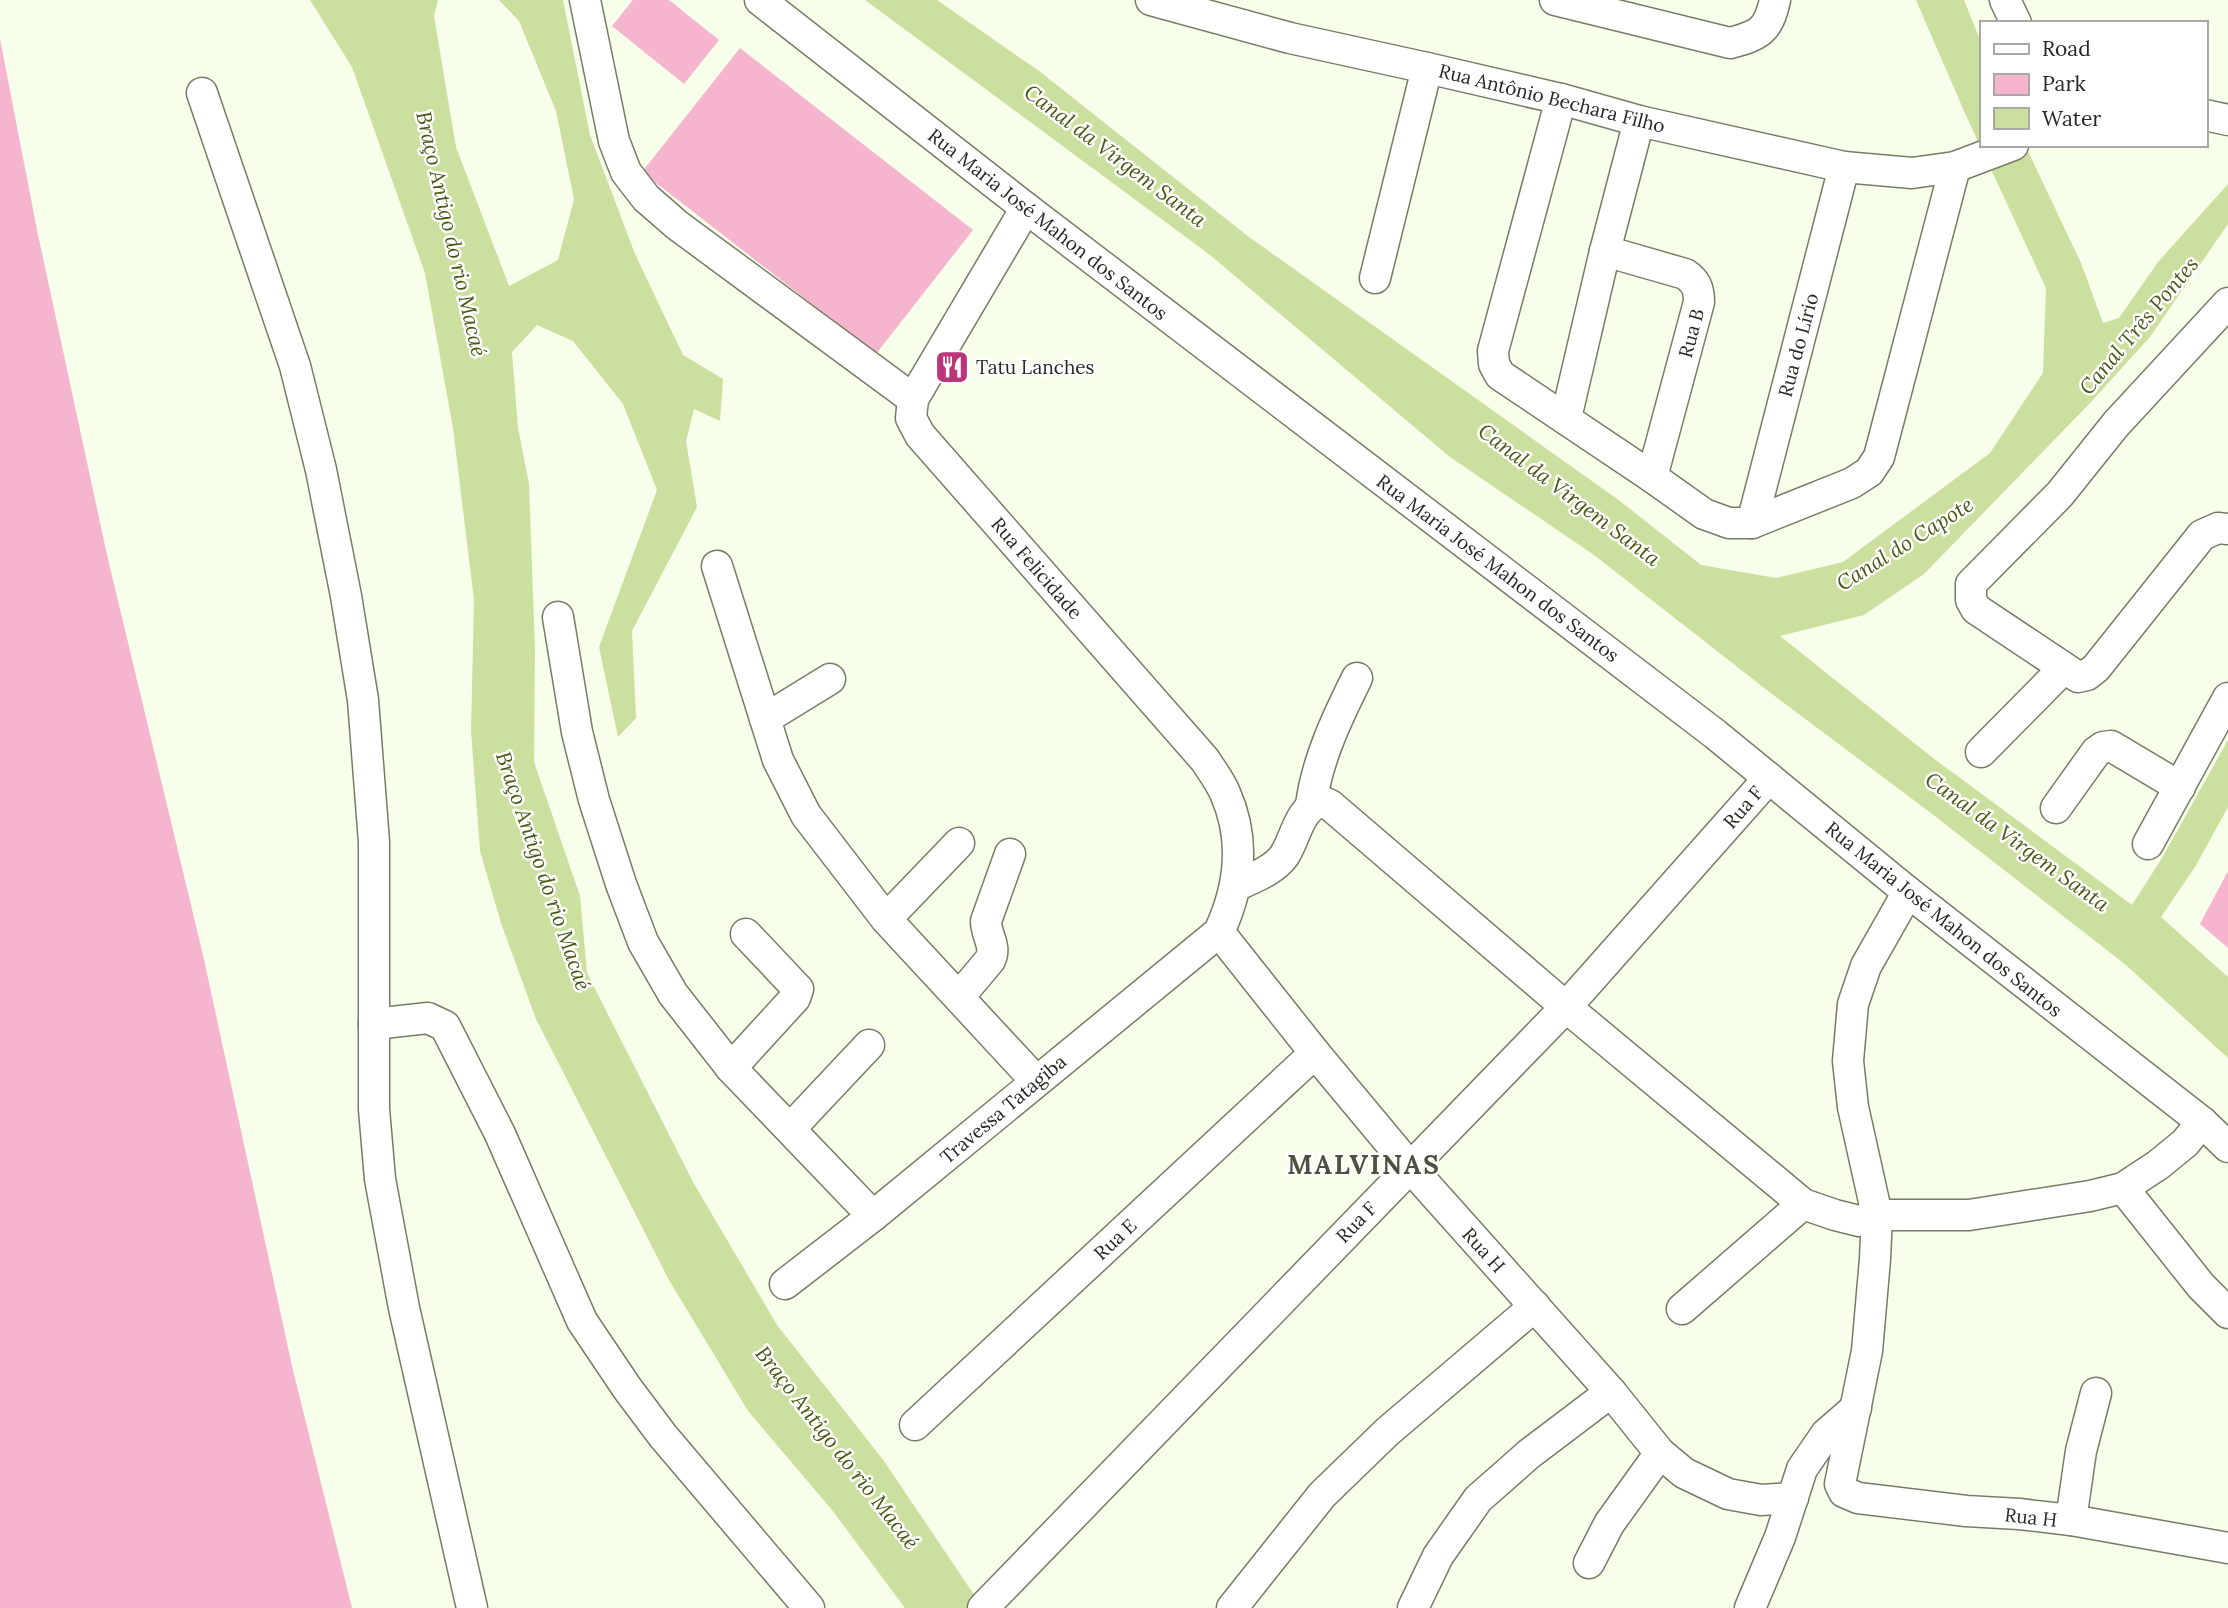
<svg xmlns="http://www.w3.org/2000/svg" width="2228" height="1608" font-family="Lora,serif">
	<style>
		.green { fill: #f6b5cf }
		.water { fill: #cbe09f }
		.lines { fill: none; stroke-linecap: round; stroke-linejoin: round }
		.minor-casing { stroke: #757d66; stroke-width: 33 }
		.minor { stroke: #fff; stroke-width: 30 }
		.labels { text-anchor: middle; stroke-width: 5; stroke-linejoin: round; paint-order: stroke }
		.street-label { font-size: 19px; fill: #262920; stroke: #fff }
		.poi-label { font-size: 19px; fill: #262920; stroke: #fff; text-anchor: start }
		.water-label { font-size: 21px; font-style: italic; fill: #475812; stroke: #fff }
		.district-label { font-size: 26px; font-weight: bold; letter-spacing: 2px; fill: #4b523d; stroke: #fff }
	</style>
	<rect width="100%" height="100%" fill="#f7feea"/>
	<!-- green -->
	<g class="green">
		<path d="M 633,0 L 669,0 L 719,40 L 684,84 L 612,26 Z"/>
		<path d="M 0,39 L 37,230 L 107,555 L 203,955 L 292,1366 L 352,1608 L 0,1608 Z"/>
		<path d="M 740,48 L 973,230 L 876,354 L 642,172 Z"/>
		<path d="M 2228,871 L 2228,948 L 2200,924 Z"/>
	</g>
	<!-- water -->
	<g class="water">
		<path d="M 310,0 L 438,0 L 434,16 L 456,147 L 509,286 L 558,260 L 574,199 L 556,111 L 519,21 L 499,0 L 563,0 L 590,135 L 635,254 L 683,355 L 723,379 L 720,421 L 694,409 L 686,441 L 697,507 L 632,631 L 636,718 L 618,737 L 599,647 L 657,490 L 623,404 L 573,341 L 537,325 L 512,352 L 518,428 L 529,484 L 535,650 L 534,762 L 580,896 L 587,973 L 693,1182 L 777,1325 L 884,1461 L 983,1608 L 905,1608 L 832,1510 L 748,1411 L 669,1280 L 536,1019 L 501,923 L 480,851 L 471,731 L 474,600 L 453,428 L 425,273 L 352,67 Z"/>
		<path d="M 865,0 L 937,0 L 1039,71 L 1249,237 L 1620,501 L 1701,565 L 1776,578 L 1843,562 L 1990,453 L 2043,373 L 2046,288 L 1964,111 L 1916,0 L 1964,0 L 1981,42 L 1981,145 L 2025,145 L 2081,263 L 2103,323 L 2119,318 L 2158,262 L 2228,184 L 2228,224 L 2150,337 L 2091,402 L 1924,574 L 1864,615 L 1780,636 L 1933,758 L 2132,905 L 2162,858 L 2228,740 L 2228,807 L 2195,867 L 2161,917 L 2228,977 L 2228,1058 L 2126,965 L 1927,810 L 1772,694 L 1594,555 L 1450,457 L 1210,255 Z"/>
	</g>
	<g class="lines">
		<!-- minor casing -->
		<g class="minor-casing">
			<g id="minor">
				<path d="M 585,0 L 614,141 L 626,172 L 646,198 L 677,225 L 913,399"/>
				<path d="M 760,0 L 1026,208 L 1715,734 L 1908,892 L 2202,1122 L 2228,1147"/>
				<path d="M 1151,0 L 1290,38 L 1427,68 L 1561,99 L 1639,121 L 1844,167 L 1912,173 L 1955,167 L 2013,145"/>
				<path d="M 1555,0 L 1730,43 C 1760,35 1768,31 1775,0"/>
				<path d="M 2005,0 L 2016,23"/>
				<path d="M 202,93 L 295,366 L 321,470 L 346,596 L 363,700 L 374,842 L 374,1109 L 380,1179 L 404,1308 L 472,1608"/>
				<path d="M 1561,99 L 1493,351 L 1494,364 L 1500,375 L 1652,477 L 1704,514 L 1729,523 L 1752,523 L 1852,483 L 1869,472 L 1879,457 L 1955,167"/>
				<path d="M 2205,115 L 2228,120"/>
				<path d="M 1605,251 L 1685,274 C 1696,281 1699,289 1699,302 L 1652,477"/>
				<path d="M 1375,278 L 1427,68"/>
				<path d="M 2228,303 L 2116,424 L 2060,494 L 1971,584 L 1971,600 L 1976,609 L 2078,677 L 2087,675 L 2096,668 L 2202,535 L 2218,528 L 2228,529"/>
				<path d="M 1566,418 L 1605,251 L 1639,121"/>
				<path d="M 1752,523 L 1844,167"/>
				<path d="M 717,566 L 778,760 L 806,815 L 886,919 L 1036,1081"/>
				<path d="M 558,617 L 577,732 L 594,800 L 621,884 L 643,942 L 673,994 L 731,1068 L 873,1216"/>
				<path d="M 765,719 L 830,679"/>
				<path d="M 1981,752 L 2064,668"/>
				<path d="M 1311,805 C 1317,760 1337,718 1357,678"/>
				<path d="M 2056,808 L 2096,752 L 2103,747 L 2111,746 L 2180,787"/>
				<path d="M 2148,844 L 2228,698"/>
				<path d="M 1236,886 C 1252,878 1273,871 1284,856 C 1296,838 1298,810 1321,801 L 1330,805 L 1566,1007 L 1778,1183 L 1803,1204 L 1835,1215 L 1859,1221 L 1877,1215 L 1969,1215 L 2090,1196 L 2123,1188 L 2158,1165 L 2185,1143 L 2202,1122"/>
				<path d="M 1908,892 L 1866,966 L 1853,1004 L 1848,1061 L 1853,1107 L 1877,1215 L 1875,1259 L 1867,1351 L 1840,1484 L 1844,1492 L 1858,1498 L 1966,1511 L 2019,1514 L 2071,1520 L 2228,1548"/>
				<path d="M 886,919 L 959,843"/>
				<path d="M 1219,932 L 1315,1053 L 1410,1167 L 1611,1392 L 1660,1453 L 1684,1473 L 1728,1494 L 1761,1500 L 1793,1498"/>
				<path d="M 959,997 L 990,960 C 997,946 986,936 986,921 L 1010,854"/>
				<path d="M 374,1024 L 428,1018 L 445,1026 L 500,1134 L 582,1321 L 627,1388 L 663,1436 L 809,1608"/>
				<path d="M 731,1068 L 795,998 L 798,989 L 746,934"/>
				<path d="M 790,1129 L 869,1045"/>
				<path d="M 2123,1188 L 2201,1286 L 2228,1313"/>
				<path d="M 785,1284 L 873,1216 L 1219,932 C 1240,887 1246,840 1225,793 C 1220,781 1212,771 1205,760 L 920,435 L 911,418 L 913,399 L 1026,208"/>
				<path d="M 1682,1309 L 1803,1204"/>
				<path d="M 915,1425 L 1315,1053"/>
				<path d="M 2071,1520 L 2081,1451 L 2096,1393"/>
				<path d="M 1589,1563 L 1609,1524 L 1660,1453"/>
				<path d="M 983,1608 L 1566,1007 L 1769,778"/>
				<path d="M 1232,1608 L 1322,1495 L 1387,1432 L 1535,1306"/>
				<path d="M 1413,1608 L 1438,1556 L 1478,1499 L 1529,1454 L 1611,1392"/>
				<path d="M 1750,1608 L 1780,1537 L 1802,1469 L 1826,1434 L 1856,1408"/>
			</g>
		</g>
		<!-- minor -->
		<use href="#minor" class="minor"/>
	</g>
	<!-- icons -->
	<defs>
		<g id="restaurant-square" transform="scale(1.75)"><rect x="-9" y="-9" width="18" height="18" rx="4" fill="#ba357a" stroke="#fff"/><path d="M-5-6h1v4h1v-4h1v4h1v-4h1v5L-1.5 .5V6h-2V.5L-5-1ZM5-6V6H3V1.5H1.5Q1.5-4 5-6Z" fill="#fff"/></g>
	</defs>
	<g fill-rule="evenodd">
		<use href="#restaurant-square" x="952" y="367"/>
	</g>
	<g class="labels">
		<!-- street labels -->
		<g class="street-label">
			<text transform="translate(1552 98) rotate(14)" y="7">Rua Antônio Bechara Filho</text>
			<text transform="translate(1048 224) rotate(38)" y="7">Rua Maria José Mahon dos Santos</text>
			<text transform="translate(1691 333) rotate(-75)" y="7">Rua B</text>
			<text transform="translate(1798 345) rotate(-75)" y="7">Rua do Lírio</text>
			<text transform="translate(1037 568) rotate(49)" y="7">Rua Felicidade</text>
			<text transform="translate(1498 568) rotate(37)" y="7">Rua Maria José Mahon dos Santos</text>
			<text transform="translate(1743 807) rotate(-49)" y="7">Rua F</text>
			<text transform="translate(1944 919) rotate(39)" y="7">Rua Maria José Mahon dos Santos</text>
			<text transform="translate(1003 1109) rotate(-40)" y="7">Travessa Tatagiba</text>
			<text transform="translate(1356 1222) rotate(-46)" y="7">Rua F</text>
			<text transform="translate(1115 1239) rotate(-43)" y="7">Rua E</text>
			<text transform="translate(1484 1250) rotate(48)" y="7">Rua H</text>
			<text transform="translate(2031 1517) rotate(6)" y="7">Rua H</text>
		</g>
		<!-- poi labels -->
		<g class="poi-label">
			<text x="976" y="374">Tatu Lanches</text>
		</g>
		<!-- water labels -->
		<g class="water-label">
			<text transform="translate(1115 156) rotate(37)" y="7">Canal da Virgem Santa</text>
			<text transform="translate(451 234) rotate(77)" y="7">Braço Antigo do rio Macaé</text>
			<text transform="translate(2139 326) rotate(-50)" y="7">Canal Três Pontes</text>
			<text transform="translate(1569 495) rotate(37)" y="7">Canal da Virgem Santa</text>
			<text transform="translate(1905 544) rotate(-32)" y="7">Canal do Capote</text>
			<text transform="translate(2017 842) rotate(36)" y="7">Canal da Virgem Santa</text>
			<text transform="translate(543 871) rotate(71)" y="7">Braço Antigo do rio Macaé</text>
			<text transform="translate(837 1448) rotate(52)" y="7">Braço Antigo do rio Macaé</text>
		</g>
		<!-- district labels -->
		<g class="district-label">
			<text x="1364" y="1174">MALVINAS</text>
		</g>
	</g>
	<!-- legend -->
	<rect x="1980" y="21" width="228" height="126" fill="#ffffff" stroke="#a8a9a6" stroke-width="2"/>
	<rect x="1994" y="44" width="35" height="10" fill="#ffffff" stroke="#a8a9a6" stroke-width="2"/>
	<text x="2042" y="56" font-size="21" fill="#262920">Road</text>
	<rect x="1994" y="74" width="35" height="21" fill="#f6b5cf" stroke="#a8a9a6" stroke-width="2"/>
	<text x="2042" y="91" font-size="21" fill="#262920">Park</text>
	<rect x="1994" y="108" width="35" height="21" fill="#cbe09f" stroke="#a8a9a6" stroke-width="2"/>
	<text x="2042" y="126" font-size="21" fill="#262920">Water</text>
</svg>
